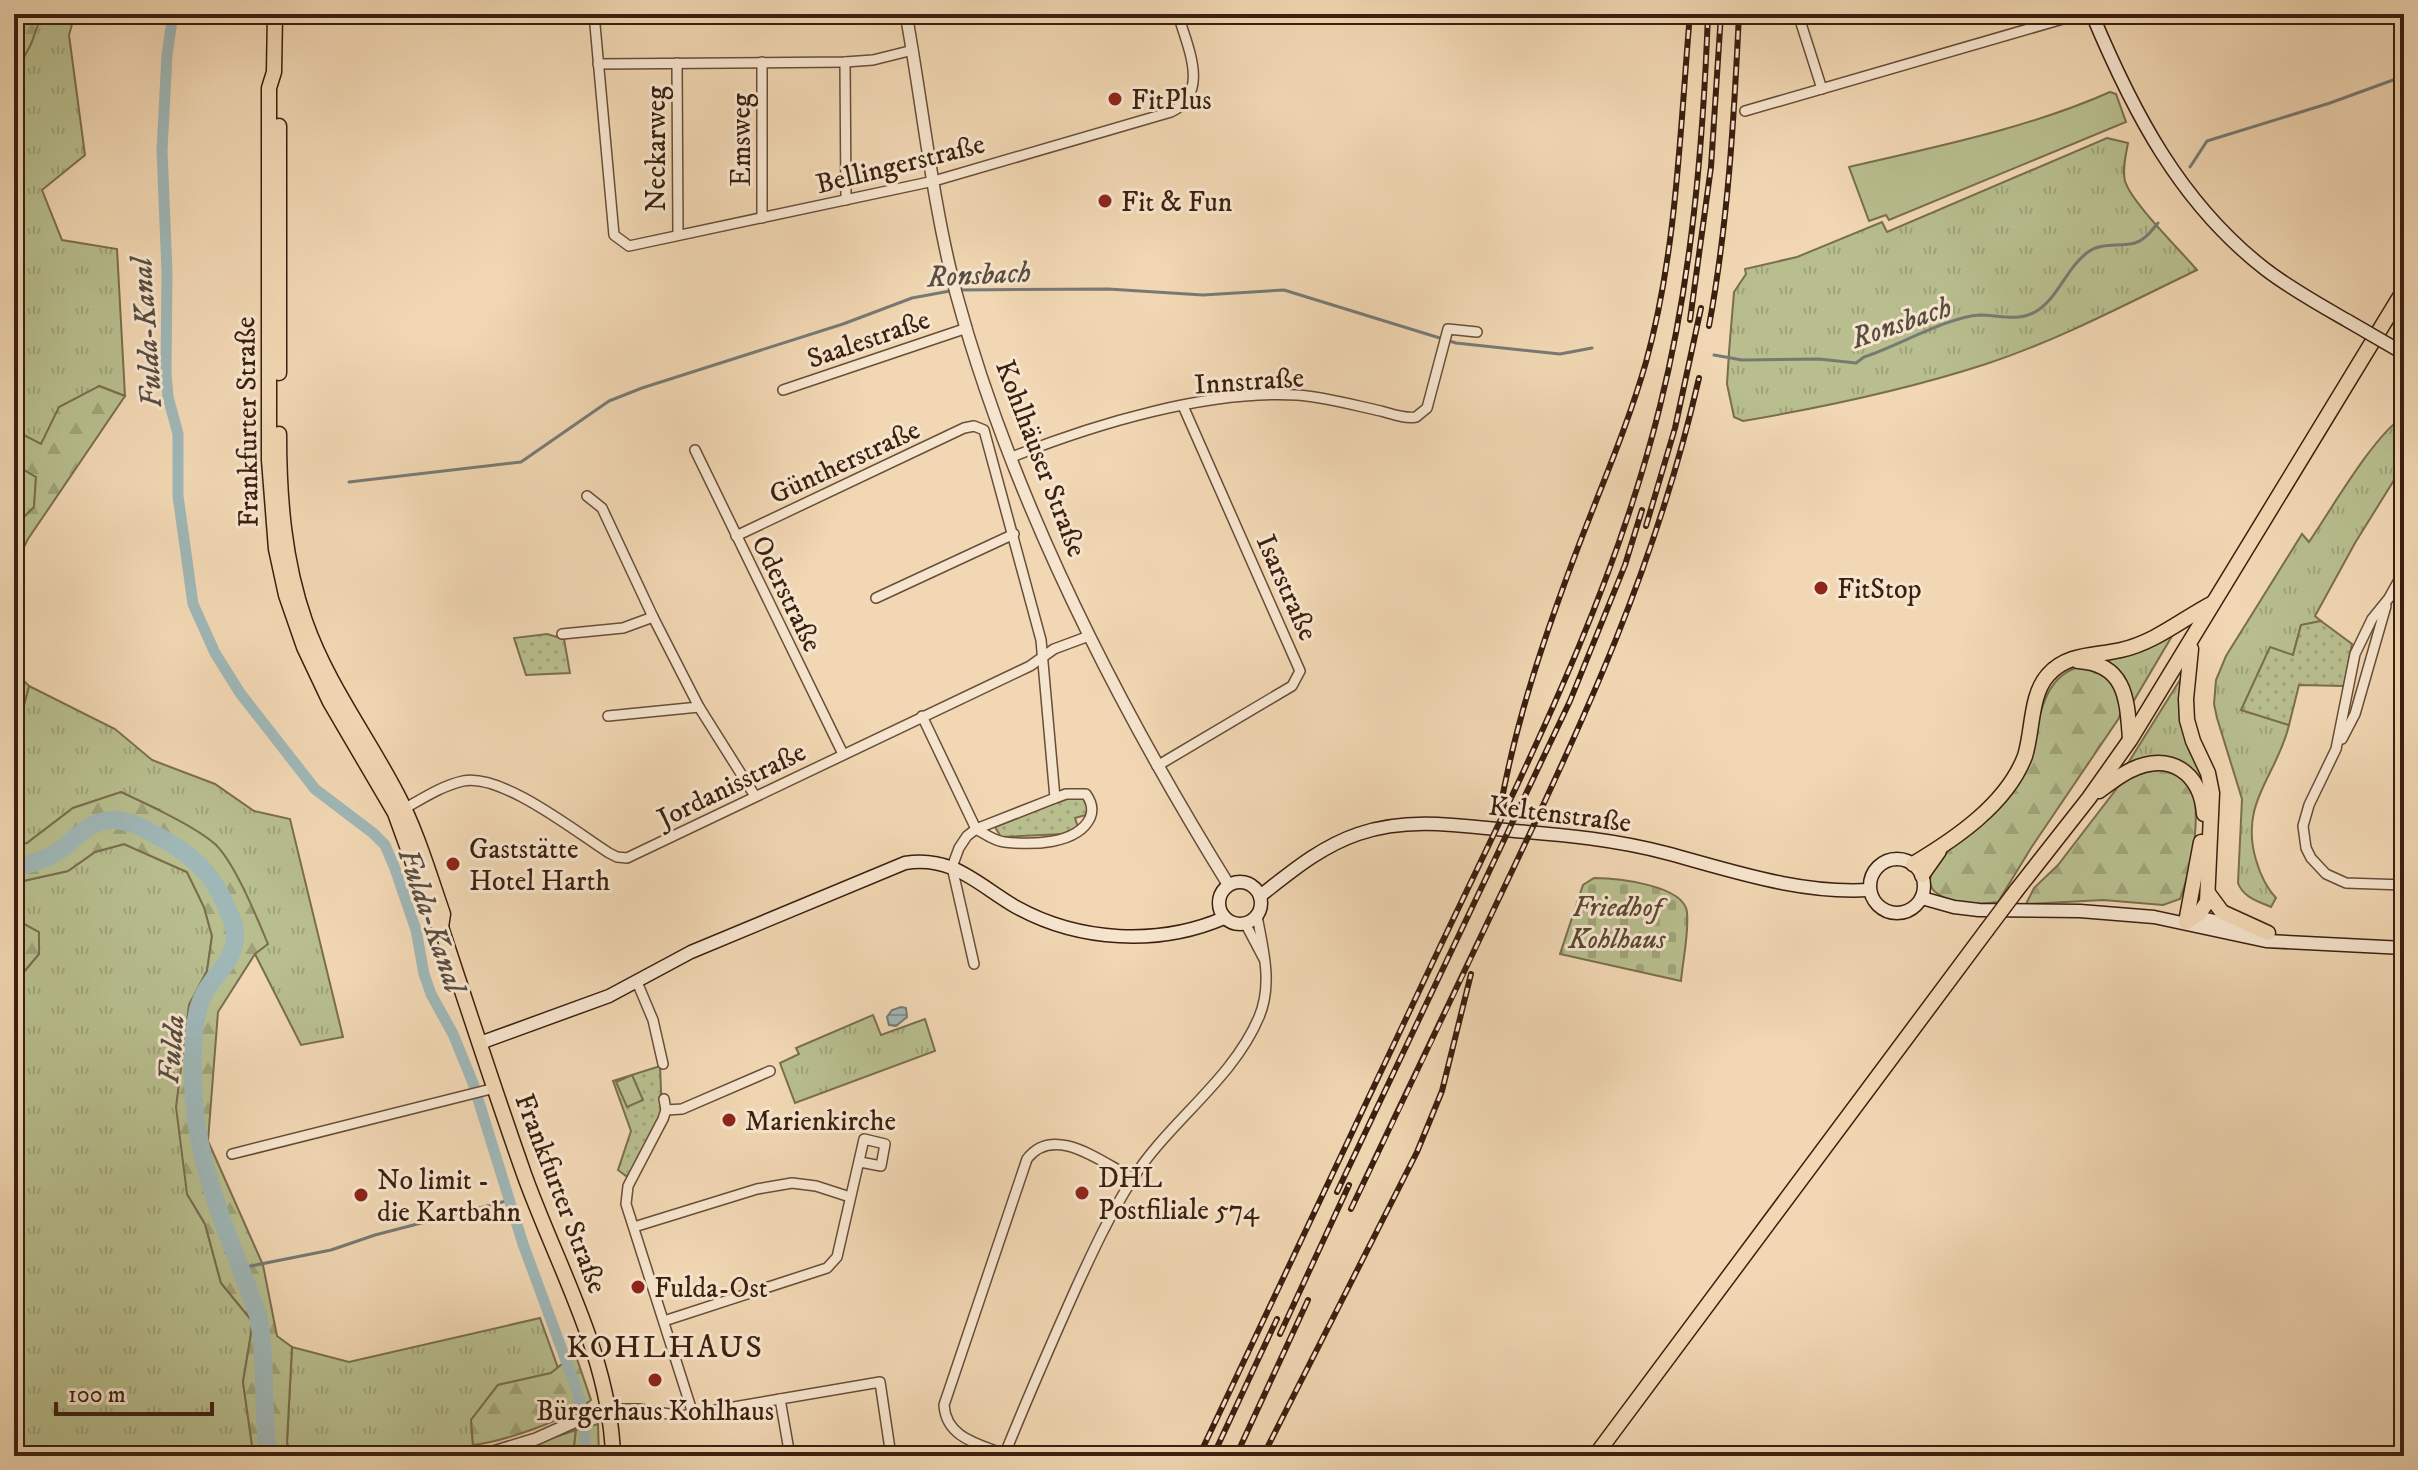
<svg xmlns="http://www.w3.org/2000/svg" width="2418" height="1470" font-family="'IM FELL DW Pica',serif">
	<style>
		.grass { fill: url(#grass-tufts); stroke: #7a6e4e; stroke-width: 2 }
		.forest { fill: url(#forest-firs); stroke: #7a6e4e; stroke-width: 2 }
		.cemetery { fill: url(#cemetery-stones); stroke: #7a6e4e; stroke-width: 2 }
		.park { fill: url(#park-dots); stroke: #7a6e4e; stroke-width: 2 }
		.garden { fill: #b8be8e; stroke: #7a6e4e; stroke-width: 2 }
		.water { fill: url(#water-rules); stroke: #777a74; stroke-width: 2 }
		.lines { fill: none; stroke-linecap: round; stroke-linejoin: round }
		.stream { stroke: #777a74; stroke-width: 3 }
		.canal { stroke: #9fb7b7; stroke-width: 11 }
		.river { stroke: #9fb7b7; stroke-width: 18 }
		.minor-casing { stroke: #684d38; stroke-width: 12 }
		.tertiary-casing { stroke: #684d38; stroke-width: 14 }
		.secondary-casing { stroke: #3b1f0f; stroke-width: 15 }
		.primary-casing { stroke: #3b1f0f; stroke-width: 17 }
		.trunk-casing { stroke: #3b1f0f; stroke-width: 17 }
		.minor { stroke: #f6e5ce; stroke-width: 9 }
		.tertiary { stroke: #f6e5ce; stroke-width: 11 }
		.secondary { stroke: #f6e5ce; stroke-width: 12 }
		.primary { stroke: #f1d7b3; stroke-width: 14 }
		.trunk { stroke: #f1d7b3; stroke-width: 14 }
		.rail-casing { stroke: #3b1f0f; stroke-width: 6 }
		.rail { stroke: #f6e5ce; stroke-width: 3; stroke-dasharray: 9; stroke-linecap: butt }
		.secondary-bridge-casing { stroke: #3b1f0f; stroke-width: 15; stroke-linecap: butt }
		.trunk-bridge-casing { stroke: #3b1f0f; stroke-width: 17; stroke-linecap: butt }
		.secondary-bridge { stroke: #f6e5ce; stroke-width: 12 }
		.trunk-bridge { stroke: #f1d7b3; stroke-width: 14 }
		.poi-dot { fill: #8f2418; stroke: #f6e5ce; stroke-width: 3 }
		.labels { text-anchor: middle; stroke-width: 6; stroke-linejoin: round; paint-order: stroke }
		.poi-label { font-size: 28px; fill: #3b1f0f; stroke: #f6e5ce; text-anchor: start }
		.street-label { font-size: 28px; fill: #3b1f0f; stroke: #f6e5ce }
		.park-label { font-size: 28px; font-style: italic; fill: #5a472f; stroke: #f6e5ce }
		.water-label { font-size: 30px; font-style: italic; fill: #594d41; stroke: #f6e5ce }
		.quarter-label { font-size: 32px; letter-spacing: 2px; fill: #3b1f0f; stroke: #f6e5ce }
	</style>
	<defs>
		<pattern id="grass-tufts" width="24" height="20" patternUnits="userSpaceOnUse" patternTransform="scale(2)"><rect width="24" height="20" fill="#b8be8e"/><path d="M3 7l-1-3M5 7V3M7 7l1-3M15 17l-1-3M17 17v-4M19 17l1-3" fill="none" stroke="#9fa379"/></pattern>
		<pattern id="forest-firs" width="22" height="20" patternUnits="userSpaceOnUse" patternTransform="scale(2)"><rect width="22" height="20" fill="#b8be8e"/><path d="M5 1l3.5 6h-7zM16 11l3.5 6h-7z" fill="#9fa379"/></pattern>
		<pattern id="cemetery-stones" width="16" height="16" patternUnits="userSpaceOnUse" patternTransform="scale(2)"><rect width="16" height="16" fill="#b8be8e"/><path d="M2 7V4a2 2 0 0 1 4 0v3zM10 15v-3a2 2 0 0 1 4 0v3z" fill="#9fa379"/></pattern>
		<pattern id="park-dots" width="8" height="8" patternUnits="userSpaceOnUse" patternTransform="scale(2)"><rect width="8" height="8" fill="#b8be8e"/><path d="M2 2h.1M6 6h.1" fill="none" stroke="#9fa379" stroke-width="1.8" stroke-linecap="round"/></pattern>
		<pattern id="water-rules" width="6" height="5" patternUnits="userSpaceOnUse" patternTransform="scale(2)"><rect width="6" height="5" fill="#9fb7b7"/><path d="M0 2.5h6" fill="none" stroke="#839493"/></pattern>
	</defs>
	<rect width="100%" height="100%" fill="#f1d7b3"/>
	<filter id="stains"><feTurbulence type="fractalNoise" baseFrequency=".0025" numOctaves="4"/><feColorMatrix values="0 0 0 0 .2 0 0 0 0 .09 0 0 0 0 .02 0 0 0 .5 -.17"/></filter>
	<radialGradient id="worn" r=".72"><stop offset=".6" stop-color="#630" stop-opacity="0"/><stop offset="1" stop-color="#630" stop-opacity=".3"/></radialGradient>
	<!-- grass -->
	<g class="grass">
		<path d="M 42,14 L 75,14 L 69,35 L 85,155 L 42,190 L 62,240 L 117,249 L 125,396 L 99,386 L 41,445 L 14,430 L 14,76 Z"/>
		<path d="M 2107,138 L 2128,143 C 2126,155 2122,168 2125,181 C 2131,202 2181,251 2197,270 C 2128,303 2059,340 1986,364 C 1906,390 1825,407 1743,421 L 1734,417 L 1727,384 L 1729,352 L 1734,292 L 1746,274 L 1745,269 L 1797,257 L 1882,222 L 1887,232 Z"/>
		<path d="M 2404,416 L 2404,464 L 2355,543 L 2315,616 L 2321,621 L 2301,625 L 2293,655 L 2241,710 L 2289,725 C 2277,776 2239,802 2256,860 C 2260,874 2266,887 2276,898 L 2271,907 C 2257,901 2243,897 2238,883 L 2242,799 L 2217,718 L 2214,704 L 2216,680 L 2226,656 L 2302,534 L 2309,542 C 2331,510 2373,436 2404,416 Z"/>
		<path d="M 14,464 L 36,477 L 34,507 L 14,527 Z"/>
		<path d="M 2175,631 L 2133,702 C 2126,673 2118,668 2090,657 Z"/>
		<path d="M 2183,675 L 2198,763 L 2207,788 C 2182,749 2164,762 2125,768 Z"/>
		<path d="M 29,686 L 115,729 L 152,760 L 215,784 L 254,811 L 290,819 L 343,1037 L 301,1045 L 255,954 L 216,845 L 159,810 L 121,792 L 73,808 L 27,843 L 14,846 L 14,722 L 20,720 Z"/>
		<path d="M 124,844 L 187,872 L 204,907 L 212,936 L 207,971 L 189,1005 L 187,1194 L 205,1224 L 221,1283 L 253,1322 L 243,1382 L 254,1456 L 18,1456 L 14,1422 L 14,979 L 23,973 L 39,954 L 38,932 L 17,921 L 14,883 L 68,871 L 95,852 Z"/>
		<path d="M 873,1015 L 881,1035 L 925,1019 L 935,1051 L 795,1103 L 780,1063 L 799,1054 L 796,1048 Z"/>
		<path d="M 540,1318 L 558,1368 L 551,1373 L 498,1385 L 471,1420 L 473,1445 L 455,1456 L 289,1456 L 287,1442 L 292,1347 L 349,1362 Z"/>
		<path d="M 576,1430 L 573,1456 L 498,1456 Z"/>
	</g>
	<!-- forest -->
	<g class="forest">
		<path d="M 14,14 L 42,14 L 31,44 L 14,76 Z"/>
		<path d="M 99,386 L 125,396 L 28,539 L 14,567 L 14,527 L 34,507 L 36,477 L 14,464 L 14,430 L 41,444 L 59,407 Z"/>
		<path d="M 2079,667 L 2091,667 L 2109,675 L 2122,706 L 2119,718 L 2031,848 L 1998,902 C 1979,905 1954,905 1938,894 C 1905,873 1984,821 2001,806 C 2010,798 2017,786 2022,776 C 2040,741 2034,679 2079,667 Z"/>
		<path d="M 14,671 L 29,686 L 20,720 L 14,722 Z"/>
		<path d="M 2156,770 L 2175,772 L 2194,789 C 2199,826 2193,864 2180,899 L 2163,905 L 2103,900 L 2026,904 L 2034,888 L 2058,865 L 2121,783 L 2131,776 Z"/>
		<path d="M 121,792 C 148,805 193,825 215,844 C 235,863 257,918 268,944 L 255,954 L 218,1012 L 208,1141 L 263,1265 L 277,1336 L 292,1347 L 287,1442 L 289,1456 L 254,1456 L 253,1453 L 243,1382 L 253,1322 L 221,1283 L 205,1224 L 187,1194 L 176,1107 L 189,1005 L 207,971 L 212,936 L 204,907 L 187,872 L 124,844 L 95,852 L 68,871 L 14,883 L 14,846 L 27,843 L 73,808 Z"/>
		<path d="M 14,890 L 17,920 L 39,932 L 39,954 L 23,973 L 14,979 Z"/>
		<path d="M 575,1353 L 591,1400 C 567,1420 505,1441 473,1445 L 471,1420 L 498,1385 L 551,1373 Z"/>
		<path d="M 598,1424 L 599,1456 L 573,1456 L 576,1430 Z"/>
	</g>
	<!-- cemetery -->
	<path class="cemetery" d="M 1594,878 C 1616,878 1684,885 1687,912 C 1689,933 1683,959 1681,981 L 1560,954 L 1583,885 Z"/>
	<!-- park -->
	<g class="park">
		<path d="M 2321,621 L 2352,644 L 2344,686 L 2299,685 L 2289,725 L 2241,710 L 2270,647 L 2293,655 L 2301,625 Z"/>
		<path d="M 547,634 L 564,639 L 570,673 L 526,675 L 514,638 Z"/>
		<path d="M 1071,797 L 1083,797 L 1088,809 L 1086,815 L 1075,818 L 1078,827 L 1063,834 L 1001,837 L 995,827 Z"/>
		<path d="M 660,1066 L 662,1114 L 636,1170 L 626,1176 L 618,1170 L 631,1131 L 613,1081 Z"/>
	</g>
	<!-- garden -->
	<g class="garden">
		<path d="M 2110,92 L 2116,94 L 2126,122 L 1889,220 L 1886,215 L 1869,221 L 1849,167 C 1935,147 2029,128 2110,92 Z"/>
		<path d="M 632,1075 L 643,1100 L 627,1107 L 616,1082 Z"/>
	</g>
	<!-- water -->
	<path class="water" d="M 901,1007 L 906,1008 L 907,1017 L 896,1026 L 889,1025 L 887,1017 L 892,1010 Z"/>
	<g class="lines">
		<!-- stream -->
		<g class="stream">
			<path d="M 2190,167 L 2207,141 L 2330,103 L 2404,76"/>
			<path d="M 958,290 L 1108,289 L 1203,295 L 1284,290 L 1456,343 L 1560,354 L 1592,348"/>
			<path d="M 1714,355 L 1742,360 L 1819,359 L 1856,363 L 1864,357 C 1898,346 1947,317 1980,315 C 2000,315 2016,322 2035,312 C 2058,299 2066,268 2088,252 C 2102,242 2119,247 2135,243 C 2145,240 2152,230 2158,223"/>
			<path d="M 349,482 L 521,462 L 609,401 L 642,388 L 843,324 L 912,298 L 950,291"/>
			<path d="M 14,556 L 16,556"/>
			<path d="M 241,1268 L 331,1250 L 375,1235 L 510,1200"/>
		</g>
		<!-- canal -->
		<path class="canal" d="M 173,14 L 167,55 L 162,150 L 167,272 L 166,372 L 168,397 L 178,434 L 178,496 L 193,604 L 215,653 L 240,693 L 315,789 L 373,833 L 385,845 L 394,866 L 416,930 L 424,974 L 431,994 L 453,1034 L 473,1083 L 523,1244 L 576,1388 L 583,1412 L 586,1456"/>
		<!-- river -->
		<g class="river">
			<path d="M 14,25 L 21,14"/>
			<path d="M 14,867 C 28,865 42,861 54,854 C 75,842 88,818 116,820 C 130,821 144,828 156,835 C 189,853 211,870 226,906 C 230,915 235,924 235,935 C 235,963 212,975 202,998 C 191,1024 192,1072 194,1100 C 199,1175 233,1245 258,1315 C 267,1361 262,1409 268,1456"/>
		</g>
		<!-- minor casing -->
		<g class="minor-casing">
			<g id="minor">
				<path d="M 594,14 L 614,235 L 629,246 L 934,181 L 1171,112 C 1211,92 1187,47 1178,14"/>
				<path d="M 1798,14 L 1822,89"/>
				<path d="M 762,62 L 762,218"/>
				<path d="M 845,62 L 846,200"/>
				<path d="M 677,63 L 678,235"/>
				<path d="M 598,64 L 845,62 L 873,60 L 913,50"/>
				<path d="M 1745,111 L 2080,14"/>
				<path d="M 783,390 L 967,328"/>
				<path d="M 695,450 L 843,754"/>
				<path d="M 1012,457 C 1095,424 1207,390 1297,395 C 1325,397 1353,405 1381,411 C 1392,414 1405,419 1416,417 L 1427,408 L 1448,329 L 1477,332"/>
				<path d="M 587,496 L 602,508 L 653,617 L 699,707 L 755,796"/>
				<path d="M 736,536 L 964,428 L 974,426 L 984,430 L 1041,640 L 1055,798"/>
				<path d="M 2404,571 L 2389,598 L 2372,619 L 2355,654 L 2336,749 L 2309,805 L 2303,826 L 2306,848 L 2311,858 L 2326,874 L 2346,883 L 2404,885"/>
				<path d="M 876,598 L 1014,534"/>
				<path d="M 562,634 L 623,628 L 653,617"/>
				<path d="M 608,716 L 699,707"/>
				<path d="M 922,716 L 976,829"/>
				<path d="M 2342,739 L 2355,714 L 2386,606"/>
				<path d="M 1157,766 L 1292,686 L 1300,671 L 1183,406"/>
				<path d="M 402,810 C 422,799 441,786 463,781 C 502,773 576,832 609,853 L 617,857 L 627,858 L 1030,666 L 1054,649 L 1089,636"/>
				<path d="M 1245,923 L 1264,959"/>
				<path d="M 974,964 L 952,867 L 959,848 L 967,836 L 976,829 L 1055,798 L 1066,794 L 1086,794 C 1091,801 1094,809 1090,818 C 1077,845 1031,845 1004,842 C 994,841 985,834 976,829"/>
				<path d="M 637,982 L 653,1020 L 663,1064"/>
				<path d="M 664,1099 L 666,1110 L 663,1119 L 628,1186 L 626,1204 L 693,1414"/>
				<path d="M 666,1110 L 682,1109 L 770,1071"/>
				<path d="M 232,1154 L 495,1088"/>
				<path d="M 634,1227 L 757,1189 L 792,1183 L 816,1186 L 850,1197"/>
				<path d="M 664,1321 L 827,1268 L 837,1257 L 864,1139 L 885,1144 L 881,1166 L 860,1162"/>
				<path d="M 780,1399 L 790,1456"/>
				<path d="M 609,1409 L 639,1409 L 681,1416 L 880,1382 L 891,1456"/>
				<path d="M 1004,1454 C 979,1444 946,1438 944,1405 L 1027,1159 C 1054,1123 1102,1163 1133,1178"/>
				<path d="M 1004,1456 C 1027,1399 1051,1344 1076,1288 C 1093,1251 1110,1214 1132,1180 C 1168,1122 1232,1081 1259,1017 C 1273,984 1263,949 1257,916"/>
			</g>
		</g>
		<!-- tertiary casing -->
		<g class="tertiary-casing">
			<g id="tertiary">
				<path d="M 906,14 C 923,107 932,202 956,293 C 1012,500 1116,703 1228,884"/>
				<path d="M 480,1456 L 536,1439 L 594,1413 L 609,1409"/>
			</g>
		</g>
		<!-- secondary casing -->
		<g class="secondary-casing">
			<g id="secondary">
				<path d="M 2092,14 C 2133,112 2180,203 2265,269 C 2291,289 2320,305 2348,321"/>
				<circle cx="1897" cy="886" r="27"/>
				<circle cx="1240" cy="903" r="21"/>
				<path d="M 1260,896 C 1291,872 1320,847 1358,834 C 1409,816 1463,826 1515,831 C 1566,835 1617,840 1666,853 C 1733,871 1799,894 1869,890"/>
				<path d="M 1922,898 L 1954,907 L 1979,910 L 2080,911 L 2154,917 L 2266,941 L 2404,948"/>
				<path d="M 2190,922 L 2206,919 L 2246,928"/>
				<path d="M 480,1043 L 609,996 L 691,952 L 905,863 C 953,855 978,885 1016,907 C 1079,942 1159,946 1224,918"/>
			</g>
		</g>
		<!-- primary casing -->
		<g class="primary-casing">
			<g id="primary">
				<path d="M 275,14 L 274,72 L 269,88 L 269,460 L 276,549 L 286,595 L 304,647 L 330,702 L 395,813 L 433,918 L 441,927 C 468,1009 495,1092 524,1174 C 557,1266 610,1356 613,1456"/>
				<path d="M 279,126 L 279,373"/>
				<path d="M 279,434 C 279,498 284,561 305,621 C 327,684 367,736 397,794 C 417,832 429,874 443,914 L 441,927"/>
			</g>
		</g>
		<!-- trunk casing -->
		<g class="trunk-casing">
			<g id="trunk">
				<path d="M 2078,661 C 2127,664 2127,701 2130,739"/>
				<path d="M 2099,791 C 2109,784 2120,775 2131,770 C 2170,751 2201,773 2204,814"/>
				<path d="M 1913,864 C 1955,839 2007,804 2025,756 C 2033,731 2030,695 2048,675 C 2067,653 2095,656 2121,650 C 2156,642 2182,619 2213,603"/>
				<path d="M 1922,875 L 1939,851"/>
				<path d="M 2016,891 L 2089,798 L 2130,740 L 2404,290"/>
				<path d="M 2208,893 L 2222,912 L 2268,933"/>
				<path d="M 2186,922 L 2199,914 L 2207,902 L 2212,793 L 2208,773 L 2193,741 L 2187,720 L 2186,699 L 2191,649"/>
				<path d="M 2186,922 L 2201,842"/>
				<path d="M 1595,1456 L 1986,931"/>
			</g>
		</g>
		<!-- minor -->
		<use href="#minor" class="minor"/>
		<!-- tertiary -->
		<use href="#tertiary" class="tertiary"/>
		<!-- secondary -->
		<use href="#secondary" class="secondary"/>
		<!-- primary -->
		<use href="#primary" class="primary"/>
		<!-- trunk -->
		<use href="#trunk" class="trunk"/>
		<!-- rail casing -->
		<g class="rail-casing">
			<g id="rail">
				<path d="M 1690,320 L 1711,167 L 1721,14"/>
				<path d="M 1709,326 C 1728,223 1734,119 1739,14"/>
				<path d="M 1646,526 L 1675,428 L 1701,308"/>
				<path d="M 1501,804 C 1516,722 1542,644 1571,566 C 1596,498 1626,432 1646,362 C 1677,251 1680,128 1690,14"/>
				<path d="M 1337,1192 L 1570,701 L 1625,565 L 1642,510"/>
				<path d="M 1351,1209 C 1402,1104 1452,998 1502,892 C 1584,721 1657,563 1699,378"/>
				<path d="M 1280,1334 L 1349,1185"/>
				<path d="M 1199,1456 C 1279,1288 1358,1119 1438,951 C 1522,774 1613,598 1660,406 C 1692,278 1703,145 1708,14"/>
				<path d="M 1213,1456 L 1277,1319"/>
				<path d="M 1236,1456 L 1308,1300"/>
				<path d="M 1263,1456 L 1417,1152 L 1442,1091 L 1471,974"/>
			</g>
		</g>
		<!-- rail -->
		<use href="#rail" class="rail"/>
		<!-- secondary-bridge casing -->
		<g class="secondary-bridge-casing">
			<path id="secondary-bridge" d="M 2348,321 L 2398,350"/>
		</g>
		<!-- trunk-bridge casing -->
		<g class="trunk-bridge-casing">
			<path id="trunk-bridge" d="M 1986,931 L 2016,891"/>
		</g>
		<!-- secondary-bridge -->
		<use href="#secondary-bridge" class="secondary-bridge"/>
		<!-- trunk-bridge -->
		<use href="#trunk-bridge" class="trunk-bridge"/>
	</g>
	<!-- markers -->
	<g class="poi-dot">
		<circle cx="1115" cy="99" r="8"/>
		<circle cx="1105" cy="201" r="8"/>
		<circle cx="1821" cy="588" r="8"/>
		<circle cx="453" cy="864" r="8"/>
		<circle cx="729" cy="1120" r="8"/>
		<circle cx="1082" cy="1193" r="8"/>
		<circle cx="361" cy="1195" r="8"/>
		<circle cx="638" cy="1287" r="8"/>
		<circle cx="655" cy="1380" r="8"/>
	</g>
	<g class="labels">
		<!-- poi labels -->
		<g class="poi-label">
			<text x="1131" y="109">FitPlus</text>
			<text x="1121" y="211">Fit &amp; Fun</text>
			<text x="1837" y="598">FitStop</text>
			<text x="469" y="858">Gaststätte<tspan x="469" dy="32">Hotel Harth</tspan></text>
			<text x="745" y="1130">Marienkirche</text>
			<text x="1098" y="1187">DHL<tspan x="1098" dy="32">Postfiliale 574</tspan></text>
			<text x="377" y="1189">No limit -<tspan x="377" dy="32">die Kartbahn</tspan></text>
			<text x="654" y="1297">Fulda-Ost</text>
			<text x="655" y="1420" text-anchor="middle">Bürgerhaus Kohlhaus</text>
		</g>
		<!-- street labels -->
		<g class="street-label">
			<text transform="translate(740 140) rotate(-90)" y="10">Emsweg</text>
			<text transform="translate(655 149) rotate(-90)" y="10">Neckarweg</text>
			<text transform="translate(900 163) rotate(-14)" y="10">Bellingerstraße</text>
			<text transform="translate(868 338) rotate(-19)" y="10">Saalestraße</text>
			<text transform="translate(1249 380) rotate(-4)" y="10">Innstraße</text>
			<text transform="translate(246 422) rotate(-91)" y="10">Frankfurter Straße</text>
			<text transform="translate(1042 458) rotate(69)" y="10">Kohlhäuser Straße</text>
			<text transform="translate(844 461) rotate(-25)" y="10">Güntherstraße</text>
			<text transform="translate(1288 587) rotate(66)" y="10">Isarstraße</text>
			<text transform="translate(788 593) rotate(64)" y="10">Oderstraße</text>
			<text transform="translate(731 784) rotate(-26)" y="10">Jordanisstraße</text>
			<text transform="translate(1560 813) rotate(7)" y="10">Keltenstraße</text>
			<text transform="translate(562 1193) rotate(69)" y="10">Frankfurter Straße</text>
		</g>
		<!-- park labels -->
		<g class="park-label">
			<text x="1617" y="916">Friedhof<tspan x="1617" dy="32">Kohlhaus</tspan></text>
		</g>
		<!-- water labels -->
		<g class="water-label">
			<text transform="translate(979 274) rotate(-3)" y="10">Ronsbach</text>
			<text transform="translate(1901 322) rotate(-19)" y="10">Ronsbach</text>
			<text transform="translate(146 333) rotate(-94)" y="10">Fulda-Kanal</text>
			<text transform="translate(432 920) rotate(71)" y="10">Fulda-Kanal</text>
			<text transform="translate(171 1049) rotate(-85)" y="10">Fulda</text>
		</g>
		<!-- quarter labels -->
		<g class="quarter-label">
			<text x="665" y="1357">KOHLHAUS</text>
		</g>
	</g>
	<!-- margin -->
	<rect width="2418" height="1470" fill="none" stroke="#f1d7b3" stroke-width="48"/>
	<rect x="16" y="16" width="2386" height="1438" fill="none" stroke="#3b1f0f" stroke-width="4"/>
	<rect x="24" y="24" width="2370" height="1422" fill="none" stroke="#3b1f0f" stroke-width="2"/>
	<!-- scale -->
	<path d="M56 1402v12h156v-12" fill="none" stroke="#3b1f0f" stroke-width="4"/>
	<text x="68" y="1402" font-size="24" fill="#3b1f0f" stroke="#f6e5ce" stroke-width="6" paint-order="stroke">100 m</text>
	<rect width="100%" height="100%" filter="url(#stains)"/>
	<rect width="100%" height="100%" fill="url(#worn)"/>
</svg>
